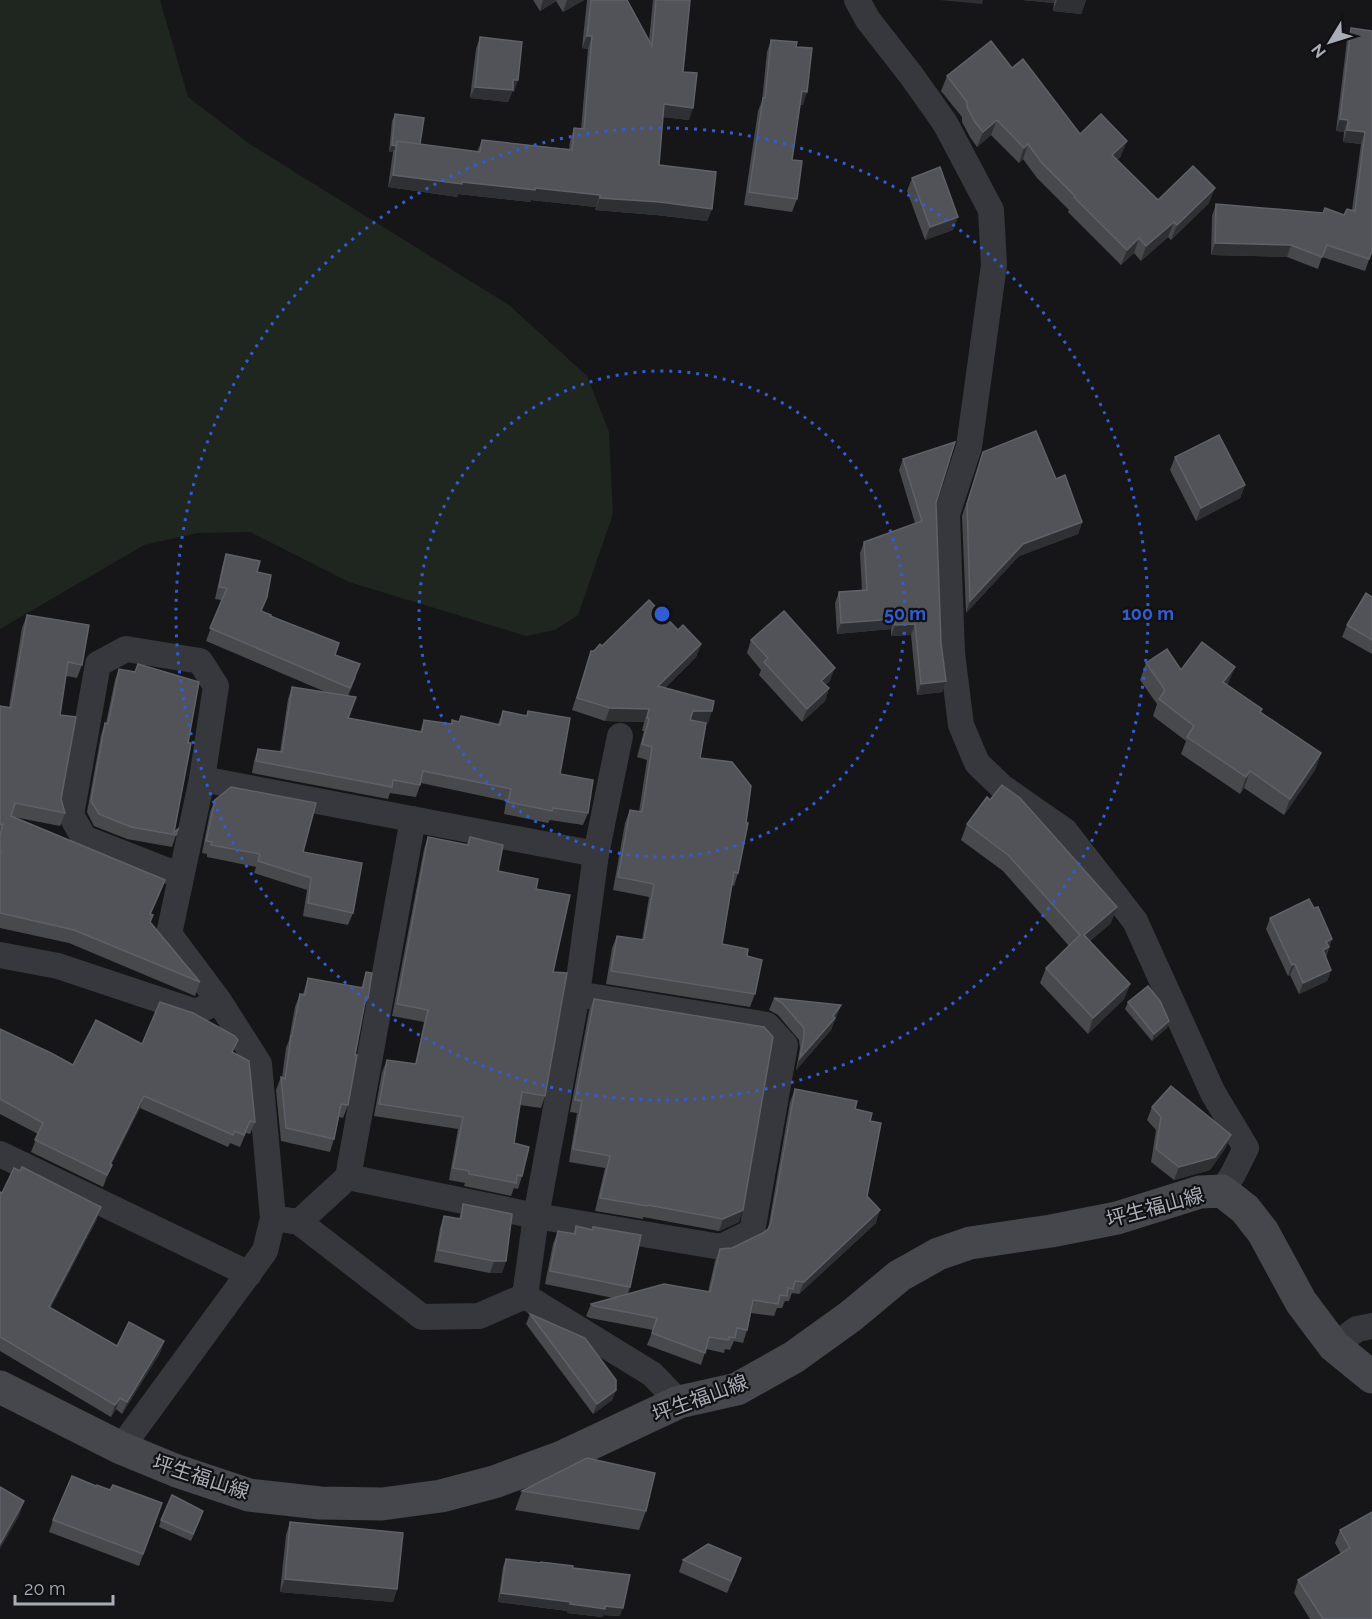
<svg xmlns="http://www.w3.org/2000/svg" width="1372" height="1619" font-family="Raleway,'Noto Sans JP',sans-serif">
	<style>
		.green { fill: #1e261f }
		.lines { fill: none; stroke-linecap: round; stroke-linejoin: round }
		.street { stroke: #37383d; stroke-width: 26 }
		.secondary { stroke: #45474d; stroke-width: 33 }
		.wall { fill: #47494d }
		.shaded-wall { fill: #2f3033 }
		.building { fill: #525359; stroke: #5f6168; stroke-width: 1.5 }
		.ring { fill: none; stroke: #325cd3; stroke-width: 3; stroke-dasharray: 3 6 }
		.labels { text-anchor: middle; stroke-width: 4.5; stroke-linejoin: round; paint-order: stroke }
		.street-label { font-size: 20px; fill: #a8adb8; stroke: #111113 }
		.centre { fill: #325cd3; stroke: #111113; stroke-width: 3 }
		.ring-label { font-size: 18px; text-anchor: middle; font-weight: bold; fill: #325cd3; stroke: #111113; stroke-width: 4.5; stroke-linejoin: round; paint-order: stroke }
	</style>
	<rect width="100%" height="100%" fill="#161618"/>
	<!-- green -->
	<path class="green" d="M 0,0 L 160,0 L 188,97 L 251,145 L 509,305 L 587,376 L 609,432 L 613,514 L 578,615 L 555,630 L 526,636 L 349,582 L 250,532 L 198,533 L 144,545 L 0,629 Z"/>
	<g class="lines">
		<!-- street -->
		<g class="street">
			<path d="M 857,0 L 868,20 L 911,75 L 945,123 L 991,210 L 994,265 L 969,447 L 947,514 L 952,653 L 961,725 L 977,763 L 1002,787 L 1065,831 L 1135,921 L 1213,1093 L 1246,1148 L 1233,1174 L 1222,1191"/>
			<path d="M 202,779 L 596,854"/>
			<path d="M 0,955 L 58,966 L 196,1012 L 219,1001"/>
			<path d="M 0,1154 L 249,1274"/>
			<path d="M 348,1177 L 536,1216 L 721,1247 L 752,1232 L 785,1045 L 767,1025 L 577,994"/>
			<path d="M 273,1218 L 299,1222 L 422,1317 L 479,1316 L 525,1296 L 652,1374 L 679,1402"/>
			<path d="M 299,1222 L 348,1177 L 413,819"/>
			<path d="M 525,1296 L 536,1216 L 577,994 L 596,854 L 620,736"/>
			<path d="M 1334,1346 L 1357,1329 L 1372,1326"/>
			<path d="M 121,1448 L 265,1251 L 273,1218 L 259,1064 L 219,1001 L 169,934 L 202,779 L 216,686 L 200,661 L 126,649 L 98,664 L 71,815 L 84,838 L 181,876"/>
		</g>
		<!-- secondary -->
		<path class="secondary" d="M 0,1387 L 121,1448 L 177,1471 L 249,1495 L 320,1503 L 382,1504 L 441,1496 L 494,1482 L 562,1457 L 679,1402 L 737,1389 L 794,1357 L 851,1316 L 899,1276 L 938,1254 L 970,1243 L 1051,1231 L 1117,1218 L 1200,1192 L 1222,1191 L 1245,1209 L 1263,1232 L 1301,1302 L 1334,1346 L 1372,1377"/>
	</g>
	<!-- wall -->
	<g class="wall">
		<path d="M 533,0 L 584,0 L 563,12 L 556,1 L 540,11 Z"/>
		<path d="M 587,0 L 627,0 L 649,41 L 653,0 L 690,0 L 683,72 L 689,120 L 663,117 L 659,165 L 712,209 L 707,221 L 656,215 L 595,210 L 596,207 L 531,200 L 531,202 L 458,194 L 458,197 L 388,187 L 393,152 L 389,152 L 392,121 L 395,114 L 420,144 L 477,152 L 482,140 L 569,149 L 570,141 L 574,128 L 581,129 L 588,49 L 582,48 Z"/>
		<path d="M 1022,0 L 1086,0 L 1081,14 L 1053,11 L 1054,3 Z"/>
		<path d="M 1351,28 L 1372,31 L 1372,251 L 1365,271 L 1322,257 L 1318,269 L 1287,257 L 1211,255 L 1212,216 L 1216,204 L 1344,215 L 1352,210 L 1361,144 L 1343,142 L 1344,132 L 1336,131 L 1347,40 Z"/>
		<path d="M 480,37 L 514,92 L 512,92 L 508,102 L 470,98 L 476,49 Z"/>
		<path d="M 771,40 L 796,47 L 803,105 L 800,105 L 792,160 L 797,199 L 792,212 L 744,205 L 758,111 L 762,101 L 767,52 Z"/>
		<path d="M 1012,68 L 1080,134 L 1121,156 L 1117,160 L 1158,200 L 1209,203 L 1171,240 L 1168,237 L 1141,261 L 1134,253 L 1121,265 L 1068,212 L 1069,210 L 1037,178 L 1023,159 L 1019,163 L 991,135 L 977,147 L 970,137 L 962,122 L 962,117 L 941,91 L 947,76 Z"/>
		<path d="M 912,178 L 953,230 L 925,240 L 907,191 Z"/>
		<path d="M 1175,457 L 1245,485 L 1240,498 L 1196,521 L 1170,470 Z"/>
		<path d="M 903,459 L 936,503 L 941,643 L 946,681 L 942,692 L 917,695 L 911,635 L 891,636 L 891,629 L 837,634 L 835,603 L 839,592 L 862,591 L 860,553 L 864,542 L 915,523 L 899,470 Z"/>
		<path d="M 979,465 L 1056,479 L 1082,522 L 1078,534 L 1019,556 L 966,613 L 962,516 Z"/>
		<path d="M 226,554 L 257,572 L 262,611 L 335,655 L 356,677 L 348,696 L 349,718 L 420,732 L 424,720 L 451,724 L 452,720 L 459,722 L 498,724 L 503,711 L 526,716 L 528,711 L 560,774 L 588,813 L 583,825 L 550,820 L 548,823 L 504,814 L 506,801 L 421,783 L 416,797 L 390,793 L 388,799 L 252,773 L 254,761 L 258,749 L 280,752 L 288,699 L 292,687 L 328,693 L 206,641 L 221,600 L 215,599 L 222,567 Z"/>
		<path d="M 1372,597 L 1372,654 L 1342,637 L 1347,625 Z"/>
		<path d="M 27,615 L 82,665 L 77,678 L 66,676 L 60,715 L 61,799 L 65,813 L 60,826 L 14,817 L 160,894 L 151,914 L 151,923 L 200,982 L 195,996 L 69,943 L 0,928 L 0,706 L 9,707 L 22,628 Z"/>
		<path d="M 678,630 L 701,644 L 696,657 L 665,688 L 708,724 L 706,724 L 700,758 L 738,873 L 734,886 L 731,885 L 722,944 L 747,956 L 755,994 L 750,1007 L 606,984 L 612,948 L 617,936 L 642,940 L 649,897 L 613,890 L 625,823 L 630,810 L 639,812 L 647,760 L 637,757 L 644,731 L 642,731 L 644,722 L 605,721 L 572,710 L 591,651 L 594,651 L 602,646 Z"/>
		<path d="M 751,640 L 830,681 L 825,685 L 829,688 L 825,701 L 802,722 L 759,675 L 761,670 L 747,653 Z"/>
		<path d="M 1146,663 L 1181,670 L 1228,684 L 1228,685 L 1261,712 L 1321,753 L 1315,770 L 1284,815 L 1244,788 L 1240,794 L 1181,754 L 1186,741 L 1153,716 L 1157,704 L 1140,680 Z"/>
		<path d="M 138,664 L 174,832 L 176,835 L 172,847 L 127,839 L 94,826 L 87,812 L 101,735 L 105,723 L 106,723 L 115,680 L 119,669 L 135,672 Z"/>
		<path d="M 215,800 L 303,852 L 353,913 L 348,925 L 303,916 L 307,890 L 254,873 L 256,867 L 207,857 L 207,854 L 202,853 L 210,812 Z"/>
		<path d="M 967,824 L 1111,923 L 1090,941 L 1130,984 L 1124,999 L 1088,1034 L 1040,983 L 1046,968 L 1069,946 L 1003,871 L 961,840 Z"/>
		<path d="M 428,837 L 467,845 L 470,837 L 498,871 L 536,889 L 553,972 L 545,1096 L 541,1108 L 520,1105 L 514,1143 L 522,1176 L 518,1189 L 514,1188 L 511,1196 L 464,1186 L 465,1183 L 449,1180 L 458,1129 L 374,1116 L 382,1072 L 387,1060 L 415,1064 L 424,1022 L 392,1016 L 424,849 Z"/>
		<path d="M 1314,908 L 1332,939 L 1326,957 L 1331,970 L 1327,981 L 1299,994 L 1290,975 L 1288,976 L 1266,929 L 1270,918 Z"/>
		<path d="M 366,972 L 368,998 L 363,1010 L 355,1055 L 348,1105 L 343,1118 L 339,1117 L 334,1139 L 330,1152 L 281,1141 L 276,1090 L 281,1077 L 282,1077 L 286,1048 L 289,1040 L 295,1007 L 300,994 L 303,994 L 308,978 L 361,988 Z"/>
		<path d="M 774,998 L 841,1005 L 831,1030 L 796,1070 L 800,1048 L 799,1040 L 778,1015 L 769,1010 Z"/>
		<path d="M 594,999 L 739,1222 L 719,1231 L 643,1217 L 643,1219 L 595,1211 L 605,1168 L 569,1162 L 577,1113 L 570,1112 L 589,1011 Z"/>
		<path d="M 1128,1002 L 1169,1021 L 1167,1028 L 1152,1041 L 1125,1009 Z"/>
		<path d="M 0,1029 L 73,1065 L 142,1044 L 234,1053 L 255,1122 L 250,1134 L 246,1133 L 240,1147 L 230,1143 L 228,1147 L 140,1108 L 111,1165 L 107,1177 L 103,1187 L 31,1152 L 38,1134 L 0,1114 Z"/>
		<path d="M 795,1089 L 855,1109 L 870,1121 L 867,1196 L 876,1223 L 799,1294 L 792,1293 L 789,1301 L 785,1301 L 782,1308 L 777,1308 L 774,1316 L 751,1313 L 747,1330 L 743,1343 L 734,1341 L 730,1350 L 725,1349 L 724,1353 L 706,1349 L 701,1365 L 647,1345 L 653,1330 L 590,1318 L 586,1316 L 591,1304 L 613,1298 L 545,1284 L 553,1244 L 558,1231 L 573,1234 L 576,1226 L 630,1287 L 628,1294 L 708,1292 L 715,1261 L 720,1249 L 732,1248 L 763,1233 L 768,1229 L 790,1102 Z"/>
		<path d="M 1152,1107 L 1231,1135 L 1226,1147 L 1210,1170 L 1174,1180 L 1151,1162 L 1156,1130 L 1147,1120 Z"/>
		<path d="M 0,1192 L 97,1219 L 50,1308 L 117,1346 L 164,1341 L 160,1353 L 122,1414 L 116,1409 L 111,1417 L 0,1351 Z"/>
		<path d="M 463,1204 L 502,1273 L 490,1273 L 434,1262 L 440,1228 L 444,1216 L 459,1219 Z"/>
		<path d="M 530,1314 L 616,1390 L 612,1400 L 593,1414 L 526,1324 Z"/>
		<path d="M 96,1486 L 162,1503 L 139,1566 L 49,1532 L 53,1520 Z"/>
		<path d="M 522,1491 L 646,1511 L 639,1530 L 515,1510 Z"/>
		<path d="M 1372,1512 L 1372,1619 L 1310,1619 L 1294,1593 L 1298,1580 L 1341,1554 L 1335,1543 L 1340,1530 Z"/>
		<path d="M 201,1518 L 191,1541 L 159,1527 L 161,1520 Z"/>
		<path d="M 290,1522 L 397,1589 L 393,1602 L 280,1592 L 286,1535 Z"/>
		<path d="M 506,1559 L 573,1568 L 620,1616 L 603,1615 L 602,1617 L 567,1613 L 568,1611 L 498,1602 L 503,1567 Z"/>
		<path d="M 683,1560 L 737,1570 L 727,1593 L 679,1572 Z"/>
	</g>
	<!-- shaded-wall -->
	<g class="shaded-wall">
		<path d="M 543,0 L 557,0 L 540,11 Z"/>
		<path d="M 567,0 L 584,0 L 563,12 Z"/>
		<path d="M 939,0 L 983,0 L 982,4 Z"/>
		<path d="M 1022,0 L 1055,0 L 1054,3 Z"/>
		<path d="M 1057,0 L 1086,0 L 1081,14 L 1053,11 Z"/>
		<path d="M 587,36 L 592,36 L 588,49 L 582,48 Z"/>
		<path d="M 513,80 L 518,80 L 514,92 L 512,92 L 508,102 L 470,98 L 475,87 Z"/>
		<path d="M 802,91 L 807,92 L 803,105 L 797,104 Z"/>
		<path d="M 664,104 L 693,108 L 689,120 L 660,117 Z"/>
		<path d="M 1340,119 L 1348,120 L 1344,132 L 1336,131 Z"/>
		<path d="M 997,120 L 991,135 L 977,147 L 983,132 Z"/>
		<path d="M 1347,130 L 1365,132 L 1361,144 L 1343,142 Z"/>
		<path d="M 1127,141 L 1121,156 L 1107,170 L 1112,155 Z"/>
		<path d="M 1028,144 L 1023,159 L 1019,163 L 1024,148 Z"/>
		<path d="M 392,145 L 396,146 L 393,152 L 389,152 Z"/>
		<path d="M 393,175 L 535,188 L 600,195 L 596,207 L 531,200 L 531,202 L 458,194 L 458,197 L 388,187 Z"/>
		<path d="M 1215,188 L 1209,203 L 1171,240 L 1177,225 Z"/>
		<path d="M 600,198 L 660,202 L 712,209 L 707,221 L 656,215 L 595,210 Z"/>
		<path d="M 958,217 L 953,230 L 925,240 L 930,227 Z"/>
		<path d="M 1174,222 L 1168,237 L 1141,261 L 1146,246 Z"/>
		<path d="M 1139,238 L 1134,253 L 1121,265 L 1127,250 Z"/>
		<path d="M 1215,243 L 1291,245 L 1287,257 L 1211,255 Z"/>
		<path d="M 1245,485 L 1240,498 L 1196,521 L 1201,508 Z"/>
		<path d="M 1082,522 L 1078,534 L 1019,556 L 966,613 L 970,601 L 1023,544 Z"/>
		<path d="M 895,619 L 891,629 L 837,634 L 841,623 Z"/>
		<path d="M 915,624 L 911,635 L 891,636 L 895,625 Z"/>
		<path d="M 701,644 L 696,657 L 654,699 L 658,686 Z"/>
		<path d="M 1235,667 L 1228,684 L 1217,699 L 1223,682 Z"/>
		<path d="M 835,668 L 830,681 L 816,693 L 821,681 Z"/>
		<path d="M 946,681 L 942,692 L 917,695 L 921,684 Z"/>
		<path d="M 829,688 L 825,701 L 802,722 L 807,709 Z"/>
		<path d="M 610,708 L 649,709 L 644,722 L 605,721 Z"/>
		<path d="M 693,711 L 712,711 L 708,724 L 688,723 Z"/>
		<path d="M 1321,753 L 1315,770 L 1284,815 L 1290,799 Z"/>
		<path d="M 1250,771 L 1244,788 L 1240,794 L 1246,777 Z"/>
		<path d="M 165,880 L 160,894 L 145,927 L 150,914 Z"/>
		<path d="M 1117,907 L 1111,923 L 1078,951 L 1084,935 Z"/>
		<path d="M 1332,939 L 1325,958 L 1319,962 L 1326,942 Z"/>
		<path d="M 1295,964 L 1290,975 L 1288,976 L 1292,965 Z"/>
		<path d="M 1331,970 L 1327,981 L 1299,994 L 1303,983 Z"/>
		<path d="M 1130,984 L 1124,999 L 1088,1034 L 1093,1018 Z"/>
		<path d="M 841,1005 L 831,1030 L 796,1070 L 800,1058 Z"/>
		<path d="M 1169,1021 L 1167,1028 L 1152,1041 L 1154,1034 Z"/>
		<path d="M 144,1096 L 140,1108 L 105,1176 L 110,1164 Z"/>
		<path d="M 1231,1135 L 1226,1147 L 1210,1170 L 1174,1180 L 1179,1167 Z"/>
		<path d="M 112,1165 L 107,1177 L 103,1187 L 107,1175 Z"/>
		<path d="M 101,1207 L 97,1219 L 45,1319 L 49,1307 Z"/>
		<path d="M 743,1210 L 739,1222 L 719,1231 L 723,1219 Z"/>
		<path d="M 880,1210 L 876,1223 L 799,1294 L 804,1282 Z"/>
		<path d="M 494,1261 L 506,1261 L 502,1273 L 490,1273 Z"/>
		<path d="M 164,1341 L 160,1353 L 122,1414 L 127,1402 Z"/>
		<path d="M 616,1390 L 612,1400 L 593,1414 L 597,1404 Z"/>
		<path d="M 120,1398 L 116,1409 L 111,1417 L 115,1405 Z"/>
		<path d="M 24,1501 L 19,1516 L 0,1549 L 0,1544 Z"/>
		<path d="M 285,1579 L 397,1589 L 393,1602 L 280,1592 Z"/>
		<path d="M 501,1593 L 571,1602 L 568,1611 L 498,1602 Z"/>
		<path d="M 570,1604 L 605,1606 L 623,1608 L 620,1616 L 603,1615 L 602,1617 L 567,1613 Z"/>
	</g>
	<!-- building -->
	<g class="building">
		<path d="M 591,0 L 627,0 L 652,46 L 656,0 L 690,0 L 683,72 L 697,73 L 693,108 L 664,104 L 659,165 L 716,172 L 712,209 L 660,202 L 600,198 L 600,195 L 535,188 L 535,190 L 462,182 L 462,184 L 393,175 L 397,141 L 480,152 L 482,140 L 572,150 L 574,128 L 584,129 L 592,36 L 587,36 Z"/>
		<path d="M 1351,28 L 1372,31 L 1372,251 L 1369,259 L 1327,245 L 1322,257 L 1291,245 L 1215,243 L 1216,204 L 1323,213 L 1325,208 L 1344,215 L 1347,209 L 1355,211 L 1365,132 L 1347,130 L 1348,120 L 1340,119 Z"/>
		<path d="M 480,37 L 522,42 L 518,80 L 513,80 L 513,90 L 475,87 Z"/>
		<path d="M 771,40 L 797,42 L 796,47 L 812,48 L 807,92 L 802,91 L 792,160 L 802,161 L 797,199 L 749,192 L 763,98 L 765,98 Z"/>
		<path d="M 991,41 L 1012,68 L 1023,59 L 1080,134 L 1101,114 L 1127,141 L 1112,155 L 1158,200 L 1193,166 L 1215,188 L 1177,225 L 1174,222 L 1146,246 L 1139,238 L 1127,250 L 1074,197 L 1075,196 L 1042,163 L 1028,144 L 1024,148 L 997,120 L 983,132 L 975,122 L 967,107 L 967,102 L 947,76 Z"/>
		<path d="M 395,114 L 424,118 L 420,144 L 397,141 L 396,146 L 392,145 Z"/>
		<path d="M 940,167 L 958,217 L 930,227 L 912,178 Z"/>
		<path d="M 1036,431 L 1056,479 L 1065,475 L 1082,522 L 1023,544 L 970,601 L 967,504 L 983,452 Z"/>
		<path d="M 1219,435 L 1245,485 L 1201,508 L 1175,457 Z"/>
		<path d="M 955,442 L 936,503 L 941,643 L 946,681 L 921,684 L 915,624 L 895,625 L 895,619 L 841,623 L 839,592 L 867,590 L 864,542 L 922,521 L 903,459 Z"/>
		<path d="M 226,554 L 260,561 L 257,572 L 271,575 L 267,597 L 261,611 L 271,615 L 270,616 L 339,643 L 335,655 L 360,664 L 350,688 L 210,628 L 227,588 L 219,587 Z"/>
		<path d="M 1366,593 L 1372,597 L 1372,640 L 1347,625 Z"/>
		<path d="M 649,600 L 678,630 L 683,625 L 701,644 L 658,686 L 714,701 L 712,711 L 693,711 L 690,720 L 706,723 L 700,758 L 732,762 L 751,786 L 746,823 L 748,823 L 738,873 L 734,872 L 722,944 L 748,949 L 747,956 L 762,960 L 755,994 L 611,971 L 617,936 L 644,940 L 654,884 L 618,877 L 630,810 L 642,812 L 652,747 L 642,744 L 649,719 L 647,718 L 649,709 L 610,708 L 577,698 L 591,651 L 594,651 L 600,644 L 602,646 Z"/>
		<path d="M 784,611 L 835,668 L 821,681 L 829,688 L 807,709 L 764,662 L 768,658 L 751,640 Z"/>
		<path d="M 27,615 L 89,625 L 82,665 L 68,662 L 60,715 L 76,717 L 61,799 L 65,813 L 15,803 L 11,816 L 165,880 L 150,914 L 153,915 L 150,922 L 200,982 L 74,930 L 0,913 L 0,855 L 1,852 L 0,851 L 0,835 L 3,824 L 0,825 L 0,706 L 11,708 Z"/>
		<path d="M 1202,642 L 1235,667 L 1223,682 L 1262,709 L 1260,712 L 1321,753 L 1290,799 L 1250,771 L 1246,777 L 1187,737 L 1194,726 L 1159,699 L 1165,690 L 1146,663 L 1167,649 L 1181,670 Z"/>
		<path d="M 138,664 L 199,682 L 188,743 L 191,743 L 174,832 L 178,829 L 176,835 L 131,827 L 99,814 L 91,801 L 105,723 L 108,724 L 119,669 L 135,672 Z"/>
		<path d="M 292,687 L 356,697 L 348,718 L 422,732 L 424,720 L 452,724 L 452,720 L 459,722 L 461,716 L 500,725 L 503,711 L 527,716 L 528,711 L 570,718 L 560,774 L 593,780 L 588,813 L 553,808 L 552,811 L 508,802 L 511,789 L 423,771 L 420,785 L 393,780 L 392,787 L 256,761 L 258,749 L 282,752 Z"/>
		<path d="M 1002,785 L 1020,798 L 1117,907 L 1084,935 L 1130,984 L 1093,1018 L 1046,968 L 1080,935 L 1008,855 L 967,824 L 987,797 L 990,800 Z"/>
		<path d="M 231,787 L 316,803 L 303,852 L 362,863 L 353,913 L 308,903 L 311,878 L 258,861 L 260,854 L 211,845 L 212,842 L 206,841 L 215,800 Z"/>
		<path d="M 428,837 L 468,845 L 470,837 L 503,845 L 498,871 L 538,879 L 536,889 L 570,895 L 553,972 L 567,973 L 545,1096 L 522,1092 L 514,1143 L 529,1147 L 522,1176 L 517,1175 L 516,1183 L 469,1174 L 469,1171 L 453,1168 L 463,1117 L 379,1104 L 387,1060 L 416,1064 L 428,1010 L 397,1004 Z"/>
		<path d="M 1309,899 L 1314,908 L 1318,907 L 1332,939 L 1326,942 L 1329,947 L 1323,950 L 1331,970 L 1303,983 L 1295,964 L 1292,965 L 1270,918 Z"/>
		<path d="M 366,972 L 372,973 L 368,998 L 366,997 L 355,1055 L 357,1055 L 348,1105 L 341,1104 L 334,1139 L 286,1128 L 281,1077 L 285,1079 L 291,1036 L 292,1036 L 300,994 L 305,995 L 308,978 L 363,988 Z"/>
		<path d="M 1148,986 L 1160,1001 L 1169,1021 L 1154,1034 L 1128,1002 Z"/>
		<path d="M 774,998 L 841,1005 L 833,1016 L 835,1018 L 800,1058 L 804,1036 L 804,1028 L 782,1003 Z"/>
		<path d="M 594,999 L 764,1027 L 773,1037 L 743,1210 L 723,1219 L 648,1205 L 647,1206 L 600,1198 L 610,1156 L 573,1149 L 582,1101 L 575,1100 Z"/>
		<path d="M 160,1002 L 193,1013 L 235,1036 L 238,1040 L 232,1052 L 249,1061 L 255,1122 L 250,1121 L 244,1135 L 235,1131 L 233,1135 L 144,1096 L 110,1164 L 112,1165 L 107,1175 L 35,1140 L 43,1123 L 0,1099 L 0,1029 L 51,1053 L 73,1065 L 96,1020 L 142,1044 Z"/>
		<path d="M 1171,1086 L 1231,1135 L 1215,1157 L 1179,1167 L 1156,1149 L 1161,1117 L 1152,1107 Z"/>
		<path d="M 795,1089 L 857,1101 L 855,1109 L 872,1113 L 870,1121 L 881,1123 L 867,1196 L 880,1210 L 804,1282 L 795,1281 L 793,1289 L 788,1288 L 787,1296 L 780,1295 L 778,1304 L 753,1300 L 747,1330 L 737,1328 L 735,1338 L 729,1337 L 729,1340 L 709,1337 L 705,1353 L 652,1333 L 657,1318 L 594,1306 L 591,1304 L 664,1284 L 710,1292 L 720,1249 L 732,1248 L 763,1233 L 768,1229 L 771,1223 Z"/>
		<path d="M 22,1167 L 101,1207 L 49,1307 L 117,1346 L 129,1322 L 164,1341 L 127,1402 L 120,1398 L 115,1405 L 0,1337 L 0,1192 L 2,1193 L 14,1168 L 20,1171 Z"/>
		<path d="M 463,1204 L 512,1214 L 506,1261 L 494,1261 L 438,1250 L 444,1216 L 461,1219 Z"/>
		<path d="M 576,1226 L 593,1230 L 593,1227 L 641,1235 L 630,1287 L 550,1271 L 558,1231 L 575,1234 Z"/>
		<path d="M 530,1314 L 585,1338 L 616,1380 L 616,1390 L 597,1404 Z"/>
		<path d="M 587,1458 L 655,1473 L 646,1511 L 522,1491 Z"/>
		<path d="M 72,1476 L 96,1486 L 97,1485 L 110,1490 L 113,1485 L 162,1503 L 143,1554 L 53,1520 Z"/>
		<path d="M 0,1487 L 24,1501 L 0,1544 Z"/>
		<path d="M 172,1495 L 203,1511 L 193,1534 L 161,1520 Z"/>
		<path d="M 1372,1512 L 1372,1619 L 1323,1619 L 1298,1580 L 1350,1548 L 1340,1530 Z"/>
		<path d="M 290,1522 L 403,1533 L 397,1589 L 285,1579 Z"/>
		<path d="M 708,1544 L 741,1558 L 731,1581 L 683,1560 Z"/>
		<path d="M 506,1559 L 541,1563 L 541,1562 L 573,1566 L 573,1568 L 630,1575 L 623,1608 L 605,1606 L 605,1609 L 570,1604 L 571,1602 L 501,1593 Z"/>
	</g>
	<!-- distance rings -->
	<g class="ring">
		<circle cx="662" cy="614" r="243"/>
		<circle cx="662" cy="614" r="486"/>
	</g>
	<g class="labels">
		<!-- street labels -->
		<g class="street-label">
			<text transform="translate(1155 1207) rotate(-15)" y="7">坪生福山線</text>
			<text transform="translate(700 1398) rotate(-20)" y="7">坪生福山線</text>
			<text transform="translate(201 1477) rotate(18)" y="7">坪生福山線</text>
		</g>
	</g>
	<circle cx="662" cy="614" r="9" class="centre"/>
	<g class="ring-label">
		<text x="905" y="620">50 m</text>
		<text x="1148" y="620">100 m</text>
	</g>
	<!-- north arrow -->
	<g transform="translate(1330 42) rotate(232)" stroke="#111113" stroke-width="4.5" paint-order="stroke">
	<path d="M0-4.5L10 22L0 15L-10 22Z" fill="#a8adb8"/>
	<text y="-9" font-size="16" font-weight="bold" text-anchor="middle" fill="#a8adb8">N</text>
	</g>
	<!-- scale -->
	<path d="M15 1595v9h98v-9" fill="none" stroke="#a8adb8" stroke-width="3"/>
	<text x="24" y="1595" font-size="18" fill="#a8adb8" stroke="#111113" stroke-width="4.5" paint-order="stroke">20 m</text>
</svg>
